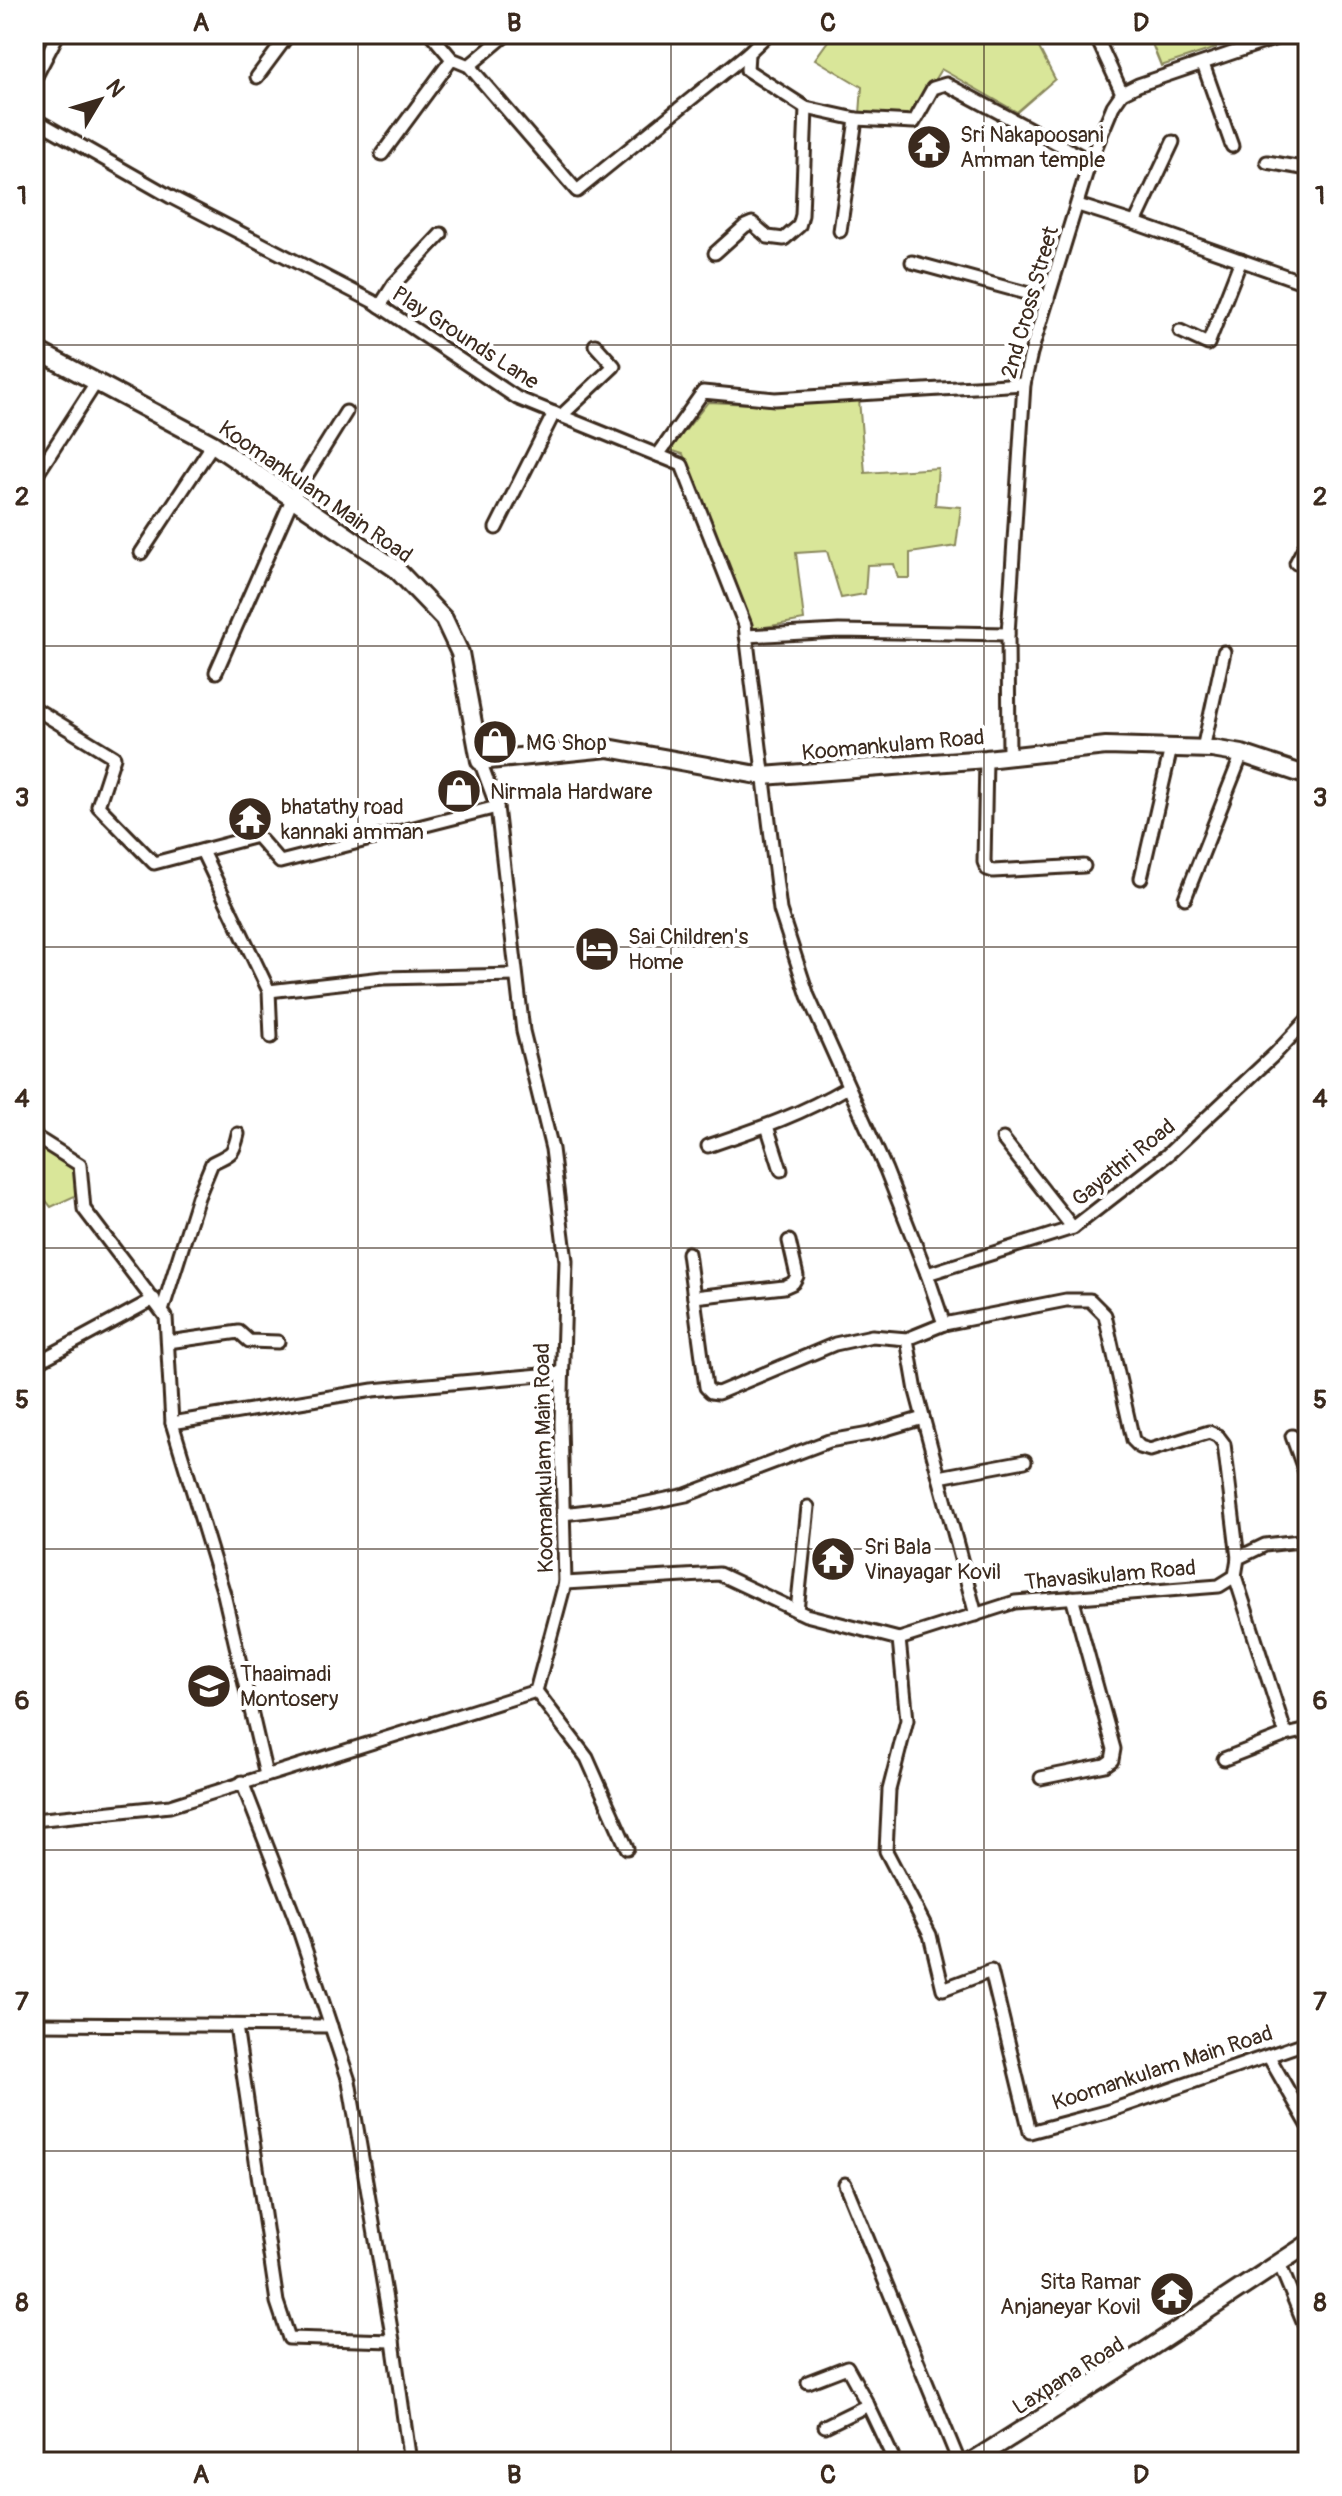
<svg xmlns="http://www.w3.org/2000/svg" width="1342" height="2496" font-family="Pangolin,sans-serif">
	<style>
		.green { fill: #d9e699; stroke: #8a885c; stroke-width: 2 }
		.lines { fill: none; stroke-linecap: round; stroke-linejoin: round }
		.street-casing { stroke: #3b2a1e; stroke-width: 17 }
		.secondary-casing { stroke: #3b2a1e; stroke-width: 22 }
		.street { stroke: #fff; stroke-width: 11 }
		.secondary { stroke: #fff; stroke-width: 16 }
		.grid { fill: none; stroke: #3b2a1e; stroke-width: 2; stroke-opacity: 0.55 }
		.labels { text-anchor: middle; stroke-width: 8; stroke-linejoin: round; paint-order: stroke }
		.poi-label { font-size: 22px; fill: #3b2a1e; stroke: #fff; text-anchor: start }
		.street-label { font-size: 22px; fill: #3b2a1e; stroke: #fff }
		.neatline { fill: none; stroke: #3b2a1e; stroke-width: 3 }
		.grid-label { font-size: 26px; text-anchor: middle; font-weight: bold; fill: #3b2a1e }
	</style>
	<rect width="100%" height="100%" fill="#fff"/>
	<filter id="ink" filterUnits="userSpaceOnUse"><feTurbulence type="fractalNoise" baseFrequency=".0125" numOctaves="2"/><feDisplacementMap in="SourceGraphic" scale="16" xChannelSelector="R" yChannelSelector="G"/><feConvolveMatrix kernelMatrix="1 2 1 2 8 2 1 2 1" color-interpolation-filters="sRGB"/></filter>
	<g filter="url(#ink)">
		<!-- green -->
		<g class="green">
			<path d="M 833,34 L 1067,34 L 1039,48 L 1055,79 L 1017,112 L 941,69 L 913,115 L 860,114 L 862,87 L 815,59 Z"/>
			<path d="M 1148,34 L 1213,34 L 1216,48 L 1161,66 Z"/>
			<path d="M 859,399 L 865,473 L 938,468 L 935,505 L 961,507 L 956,546 L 910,553 L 910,578 L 898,578 L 894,564 L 867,565 L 865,594 L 841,598 L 827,551 L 796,553 L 804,620 L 754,629 L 683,454 L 670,450 L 708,402 L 773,405 Z"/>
			<path d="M 34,1141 L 75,1168 L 77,1195 L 51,1207 L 34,1186 Z"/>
		</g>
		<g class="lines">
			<!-- street casing -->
			<g class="street-casing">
				<g id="street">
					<path d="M 431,34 L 452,59 L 469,66 L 577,191 L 748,53"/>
					<path d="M 768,34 L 748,53 L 747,70 L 806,108 L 856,119 L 914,122 L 933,88 L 946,84 L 1090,161"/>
					<path d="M 1095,34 L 1122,93"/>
					<path d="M 1203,64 L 1232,146"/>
					<path d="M 469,66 L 507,34"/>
					<path d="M 257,77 L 289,34"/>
					<path d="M 34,80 L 58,34"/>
					<path d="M 34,119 L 171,197 L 374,302 L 517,398 L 682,465 L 745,625 L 780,910 L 808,996 L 886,1170 L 927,1274 L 944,1324 L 907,1339 L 916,1391 L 976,1615"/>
					<path d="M 382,154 L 452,59"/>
					<path d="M 1267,162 L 1308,169"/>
					<path d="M 1078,205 L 1135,223 L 1308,284"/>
					<path d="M 1135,223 L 1173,142"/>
					<path d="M 840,231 L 856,119"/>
					<path d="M 715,253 L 745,226 L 752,223 L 768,237 L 784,239 L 799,226 L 802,215 L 806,108"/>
					<path d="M 912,262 L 1048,299"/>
					<path d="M 380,306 L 394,284 L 441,234"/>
					<path d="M 1180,331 L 1208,344 L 1241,260"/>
					<path d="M 34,376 L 47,355"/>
					<path d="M 561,416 L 614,366 L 595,345"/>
					<path d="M 658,455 L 703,392 L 775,399 L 1024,384"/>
					<path d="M 34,479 L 97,381"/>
					<path d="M 496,528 L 554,413"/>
					<path d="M 141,553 L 213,444"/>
					<path d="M 1296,563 L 1308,540"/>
					<path d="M 746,636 L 839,631 L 1008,634"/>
					<path d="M 216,672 L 293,497 L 346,412"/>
					<path d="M 34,708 L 114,757 L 98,806 L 154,863 L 257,836 L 280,862 L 497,807"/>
					<path d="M 1203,749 L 1224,652"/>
					<path d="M 1009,755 L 1008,634 L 1024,384 L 1031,353 L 1090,161 L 1113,106 L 1122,93 L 1138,85 L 1288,34"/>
					<path d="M 986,759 L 984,862 L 987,869 L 993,871 L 1084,866"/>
					<path d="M 480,761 L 497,807 L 523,1031 L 552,1149 L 566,1261 L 561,1424 L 565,1583 L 719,1574 L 806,1615 L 899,1639 L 907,1720 L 889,1790 L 886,1851 L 930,1935 L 943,1989 L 991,1971 L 1030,2132 L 1109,2111 L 1308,2042"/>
					<path d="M 202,851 L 269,991 L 271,1037"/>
					<path d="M 1141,878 L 1171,748"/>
					<path d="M 1185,898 L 1242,754"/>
					<path d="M 269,991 L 383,978 L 516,975"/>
					<path d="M 767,1126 L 781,1170"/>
					<path d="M 34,1136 L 80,1165 L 84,1209 L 166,1317 L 172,1423 L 224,1594 L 266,1775"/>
					<path d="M 1003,1139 L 1073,1228"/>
					<path d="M 708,1146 C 761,1128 800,1115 848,1087"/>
					<path d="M 688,1253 L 706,1387 L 711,1392 L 718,1393 L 835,1344 L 872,1336 L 907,1339"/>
					<path d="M 927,1274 L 1073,1228 L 1167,1155 L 1275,1054 L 1308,1019"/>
					<path d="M 694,1297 L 784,1287 L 793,1283 L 797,1276 L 789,1241"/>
					<path d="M 162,1311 L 198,1197 L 212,1163 C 231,1153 233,1156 238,1134"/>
					<path d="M 944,1324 L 1066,1300 L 1090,1300 L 1105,1315 L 1133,1440 L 1140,1447 L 1150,1450 L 1209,1432 L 1218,1436 L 1224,1444 L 1238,1558"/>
					<path d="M 168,1342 L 239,1332 L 249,1341 L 278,1342"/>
					<path d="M 34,1364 L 154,1299"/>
					<path d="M 172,1423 L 373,1390 L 562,1373"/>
					<path d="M 1292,1436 L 1308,1480"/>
					<path d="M 939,1477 L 1025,1461"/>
					<path d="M 563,1514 L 638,1505 L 686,1495 L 829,1441 L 869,1434 L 923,1418"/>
					<path d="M 1235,1576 L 1286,1735"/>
					<path d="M 797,1611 L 808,1507"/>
					<path d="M 899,1639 L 1015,1602 L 1219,1586 L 1235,1576 L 1238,1558 L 1265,1545 L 1308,1540"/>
					<path d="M 536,1691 L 587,1758 L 627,1848"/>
					<path d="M 1224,1759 L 1286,1735 L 1308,1730"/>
					<path d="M 1041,1778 L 1105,1765 L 1112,1760 L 1114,1749 L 1072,1597"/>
					<path d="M 242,1782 L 295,1918 L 349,2081 L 393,2341 L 410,2462"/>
					<path d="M 34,1820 L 170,1806 L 536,1691 L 565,1583"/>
					<path d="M 34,2024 L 331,2026"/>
					<path d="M 236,2026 L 277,2302 L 289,2338 L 393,2341"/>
					<path d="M 1269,2057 L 1308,2125"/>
					<path d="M 845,2184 L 959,2462"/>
					<path d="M 1279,2263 L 1308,2333"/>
					<path d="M 808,2382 L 847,2367 L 868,2405"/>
					<path d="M 825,2426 L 868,2405 L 895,2462"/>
				</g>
			</g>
			<!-- secondary casing -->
			<g class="secondary-casing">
				<g id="secondary">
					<path d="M 34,349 L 213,444 L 396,569 L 444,619 L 460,653 L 480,761 L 608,748 L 763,776 L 986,759 L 1106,746 L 1212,749 L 1242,754 L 1308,776"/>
					<path d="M 971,2462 L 1118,2369 L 1308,2244"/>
				</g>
			</g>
			<!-- street -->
			<use href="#street" class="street"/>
			<!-- secondary -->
			<use href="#secondary" class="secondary"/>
		</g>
	</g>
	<!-- grid -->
	<path class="grid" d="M 358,34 L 358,2462M 671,34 L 671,2462M 984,34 L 984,2462M 34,345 L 1308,345M 34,646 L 1308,646M 34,947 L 1308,947M 34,1248 L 1308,1248M 34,1549 L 1308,1549M 34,1850 L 1308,1850M 34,2151 L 1308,2151"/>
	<!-- icons -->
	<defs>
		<g id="temple-disc" transform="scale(2.3)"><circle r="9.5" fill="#3b2a1e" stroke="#fff"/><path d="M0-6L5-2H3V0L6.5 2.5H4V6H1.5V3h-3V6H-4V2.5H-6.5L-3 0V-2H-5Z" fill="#fff"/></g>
		<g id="shop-disc" transform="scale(2.3)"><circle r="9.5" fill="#3b2a1e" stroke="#fff"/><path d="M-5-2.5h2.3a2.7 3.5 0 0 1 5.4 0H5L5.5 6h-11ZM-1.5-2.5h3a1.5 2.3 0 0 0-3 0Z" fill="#fff"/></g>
		<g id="hotel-disc" transform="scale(2.3)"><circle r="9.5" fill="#3b2a1e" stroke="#fff"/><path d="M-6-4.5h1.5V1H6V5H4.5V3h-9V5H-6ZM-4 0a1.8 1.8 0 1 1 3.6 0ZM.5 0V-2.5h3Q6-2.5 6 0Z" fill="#fff"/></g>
		<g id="school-disc" transform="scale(2.3)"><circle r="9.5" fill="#3b2a1e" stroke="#fff"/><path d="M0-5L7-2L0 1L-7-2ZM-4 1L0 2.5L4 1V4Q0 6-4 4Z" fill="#fff"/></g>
	</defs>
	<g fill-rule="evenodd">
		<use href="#temple-disc" x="929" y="147"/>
		<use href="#shop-disc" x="495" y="742"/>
		<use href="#shop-disc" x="459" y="791"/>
		<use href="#temple-disc" x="250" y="819"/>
		<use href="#hotel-disc" x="597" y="949"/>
		<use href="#temple-disc" x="833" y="1559"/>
		<use href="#school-disc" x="209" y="1686"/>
		<use href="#temple-disc" x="1172" y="2294"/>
	</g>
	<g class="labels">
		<!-- poi labels -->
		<g class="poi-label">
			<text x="960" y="142">Sri Nakapoosani<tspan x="960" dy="25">Amman temple</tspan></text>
			<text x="526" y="750">MG Shop</text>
			<text x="490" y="799">Nirmala Hardware</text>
			<text x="281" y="814">bhatathy road<tspan x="281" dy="25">kannaki amman</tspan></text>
			<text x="628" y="944">Sai Children's<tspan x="628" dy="25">Home</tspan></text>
			<text x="864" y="1554">Sri Bala<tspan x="864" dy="25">Vinayagar Kovil</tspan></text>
			<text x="240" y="1681">Thaaimadi<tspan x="240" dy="25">Montosery</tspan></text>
			<text x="1141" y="2289" text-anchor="end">Sita Ramar<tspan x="1141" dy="25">Anjaneyar Kovil</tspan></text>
		</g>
		<!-- street labels -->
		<g class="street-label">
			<text transform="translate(1029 302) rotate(-74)" y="8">2nd Cross Street</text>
			<text transform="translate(466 337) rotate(33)" y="8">Play Grounds Lane</text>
			<text transform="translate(316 491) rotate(35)" y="8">Koomankulam Main Road</text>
			<text transform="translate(893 744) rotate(-5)" y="8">Koomankulam Road</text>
			<text transform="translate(1123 1162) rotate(-39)" y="8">Gayathri Road</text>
			<text transform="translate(543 1458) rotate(-91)" y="8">Koomankulam Main Road</text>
			<text transform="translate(1110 1574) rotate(-5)" y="8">Thavasikulam Road</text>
			<text transform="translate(1162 2067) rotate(-18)" y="8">Koomankulam Main Road</text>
			<text transform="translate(1068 2375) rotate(-32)" y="8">Laxpana Road</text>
		</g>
	</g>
	<!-- margin -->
	<rect width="1342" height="2496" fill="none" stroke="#fff" stroke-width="88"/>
	<!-- north arrow -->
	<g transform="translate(100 100) rotate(52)" stroke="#ffffff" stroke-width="6" paint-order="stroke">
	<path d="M0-6L14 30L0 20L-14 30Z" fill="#3b2a1e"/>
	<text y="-12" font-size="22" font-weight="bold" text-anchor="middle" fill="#3b2a1e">N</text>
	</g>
	<rect x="44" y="44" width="1254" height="2408" class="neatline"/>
	<g class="grid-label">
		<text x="201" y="31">A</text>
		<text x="514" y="31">B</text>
		<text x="828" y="31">C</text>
		<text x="1141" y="31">D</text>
		<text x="22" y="204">1</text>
		<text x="1320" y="204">1</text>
		<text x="22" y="505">2</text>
		<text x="1320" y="505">2</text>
		<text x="22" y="806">3</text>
		<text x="1320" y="806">3</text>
		<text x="22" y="1107">4</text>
		<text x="1320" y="1107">4</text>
		<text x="22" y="1408">5</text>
		<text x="1320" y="1408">5</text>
		<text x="22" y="1709">6</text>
		<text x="1320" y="1709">6</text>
		<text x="22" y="2010">7</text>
		<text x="1320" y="2010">7</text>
		<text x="22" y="2311">8</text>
		<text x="1320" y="2311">8</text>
		<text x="201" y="2483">A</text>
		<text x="514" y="2483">B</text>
		<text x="828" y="2483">C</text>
		<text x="1141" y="2483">D</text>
	</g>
</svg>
